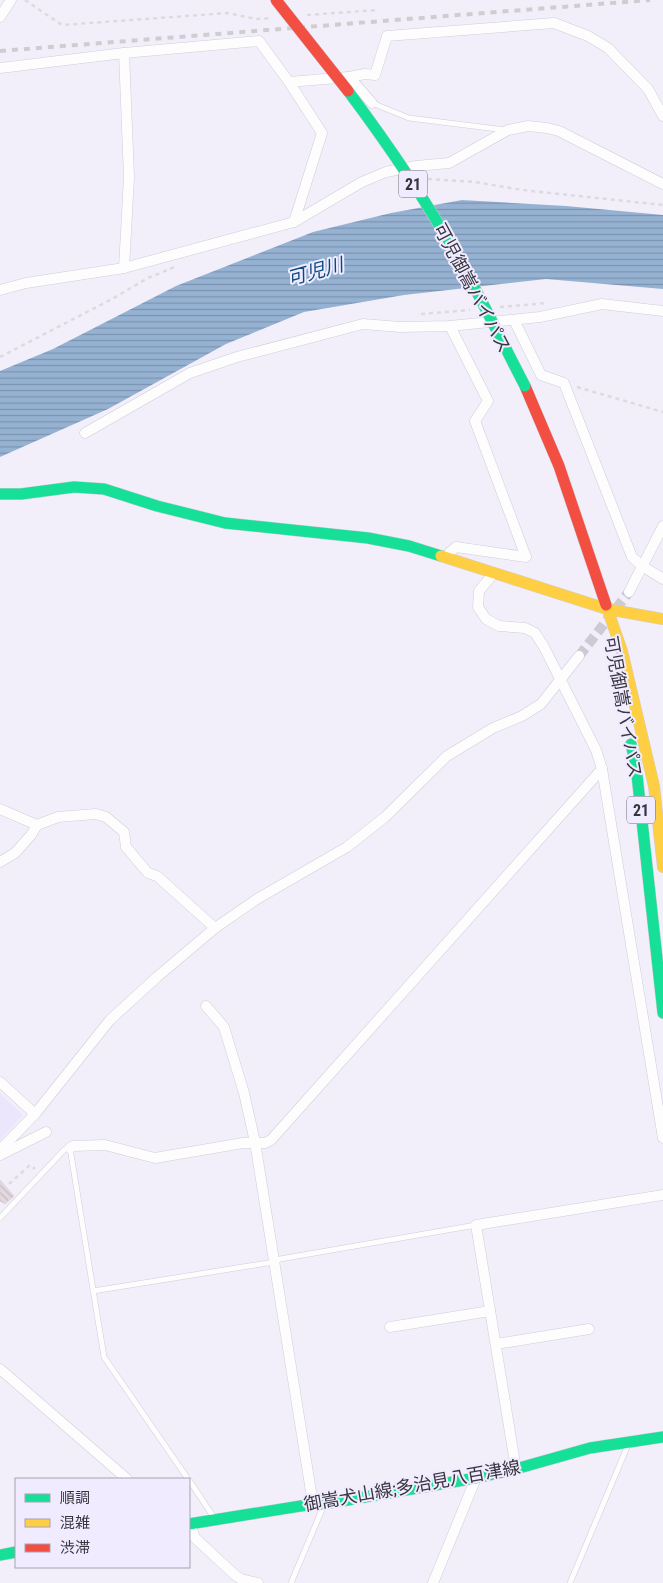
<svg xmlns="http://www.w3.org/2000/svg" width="663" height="1583" font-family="'Roboto Condensed','Noto Sans JP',sans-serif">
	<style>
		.built { fill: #ece6fc }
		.water { fill: url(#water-rules) }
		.building { fill: url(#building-back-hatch); stroke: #dcd5da }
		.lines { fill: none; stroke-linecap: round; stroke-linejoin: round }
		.street-tunnel { stroke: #cdcad5; stroke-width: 10; stroke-dasharray: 10 5; stroke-linecap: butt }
		.lane-casing { stroke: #d0cdd7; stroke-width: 6 }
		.street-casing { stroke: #d0cdd7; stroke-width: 11 }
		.fast-casing { stroke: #d0cdd7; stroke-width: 12 }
		.slow-casing { stroke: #d0cdd7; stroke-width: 12 }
		.jam-casing { stroke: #d0cdd7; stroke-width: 12 }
		.path { stroke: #dcdbde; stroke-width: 2.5; stroke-dasharray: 4 4; stroke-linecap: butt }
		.lane { stroke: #fdfdfe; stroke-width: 5 }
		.street { stroke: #fdfdfe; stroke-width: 10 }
		.fast { stroke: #16e098; stroke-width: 11 }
		.slow { stroke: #ffcf43; stroke-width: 11 }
		.jam { stroke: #f24e42; stroke-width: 11 }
		.rail { stroke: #ceced0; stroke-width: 4; stroke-dasharray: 6 6; stroke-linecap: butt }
		.fast-bridge-casing { stroke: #d0cdd7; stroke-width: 12; stroke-linecap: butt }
		.jam-bridge-casing { stroke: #d0cdd7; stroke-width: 12; stroke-linecap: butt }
		.fast-bridge { stroke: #16e098; stroke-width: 11 }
		.jam-bridge { stroke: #f24e42; stroke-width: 11 }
		.labels { text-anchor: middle; stroke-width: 4; stroke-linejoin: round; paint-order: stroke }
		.shield { fill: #f0ebfe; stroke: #6f6c78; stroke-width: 1 }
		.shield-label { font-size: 16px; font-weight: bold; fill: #38353f }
		.street-label { font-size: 18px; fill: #38353f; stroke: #f0ebfe }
		.water-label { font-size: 19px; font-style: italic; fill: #07497f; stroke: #f0ebfe }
	</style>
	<defs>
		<pattern id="water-rules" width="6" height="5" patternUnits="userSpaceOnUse" patternTransform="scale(1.25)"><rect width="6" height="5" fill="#96b2d3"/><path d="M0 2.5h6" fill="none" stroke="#7b92ad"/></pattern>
		<pattern id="building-back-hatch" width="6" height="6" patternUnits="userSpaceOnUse" patternTransform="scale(1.25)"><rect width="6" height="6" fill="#e3d8dd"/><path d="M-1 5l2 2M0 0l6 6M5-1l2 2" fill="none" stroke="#c4babf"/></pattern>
	</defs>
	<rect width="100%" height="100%" fill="#f2effa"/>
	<!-- built -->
	<path class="built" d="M 0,1093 L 23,1115 L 0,1140 Z"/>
	<!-- water -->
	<path class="water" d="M 462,200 L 566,206 L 663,215 L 663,289 L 546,279 L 404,295 L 304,312 L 226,344 L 108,409 L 0,457 L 0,371 L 53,349 L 176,286 L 313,232 L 391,213 Z"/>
	<!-- building -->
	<path class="building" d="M 0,1180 L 14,1196 L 5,1204 L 0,1201 Z"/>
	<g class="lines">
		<!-- street-tunnel -->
		<path class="street-tunnel" d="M 579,656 L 629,592"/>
		<!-- lane casing -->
		<g class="lane-casing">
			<g id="lane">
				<path d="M 372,103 L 409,118 L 505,130"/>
				<path d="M 0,1218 L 65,1149 L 70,1148 L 104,1357 L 188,1479"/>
				<path d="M 93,1291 L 274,1262 L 280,1259 L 476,1225"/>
				<path d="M 189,1480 L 215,1519"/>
				<path d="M 291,1583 L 324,1505"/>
				<path d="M 570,1583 L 628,1445"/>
			</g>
		</g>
		<!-- street casing -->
		<g class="street-casing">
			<g id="street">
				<path d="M 0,17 L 11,0"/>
				<path d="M 0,68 L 124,53 L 259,41 L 289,82 L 322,133 L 294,222"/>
				<path d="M 349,77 L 365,74 L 375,75 L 387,36 L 554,23 L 588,36 L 608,48 L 648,89 L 663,116"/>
				<path d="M 289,82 L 349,77 L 372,103"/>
				<path d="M 124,268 L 129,177 L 124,53"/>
				<path d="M 0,290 L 26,283 L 124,268 L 294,222 L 362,182 L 386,172 L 416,166 L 449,163 L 508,130 L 528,126 L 547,128 L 559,131 L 663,184"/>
				<path d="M 514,320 L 541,375 L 564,383 L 632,557 L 642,566 L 663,579"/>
				<path d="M 85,433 L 190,373 L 237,357 L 363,324 L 400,327 L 450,326 L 540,317 L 602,304 L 663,311"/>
				<path d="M 447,558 L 449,553 L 456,547 L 526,557 L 475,421 L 488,401 L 450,326"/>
				<path d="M 494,573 L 479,591 L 478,607 L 486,619 L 499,626 L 525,628 L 535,633 L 544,647 L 596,750 L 602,769 L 663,1138"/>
				<path d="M 629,592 L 663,526"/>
				<path d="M 0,809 L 37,825"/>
				<path d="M 0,862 L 15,853 L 31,835 L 37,825 L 58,817 L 96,814 L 106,817 L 124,832 L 126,847 L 148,873 L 157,876 L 215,928"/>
				<path d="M 206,1006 L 224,1027 L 244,1093 L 255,1142 L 313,1504"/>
				<path d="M 0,1082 L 35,1114"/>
				<path d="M 70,1148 L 73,1146 L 105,1145 L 155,1158 L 243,1143 L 265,1143 L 271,1140 L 602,769"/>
				<path d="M 0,1150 L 35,1114 L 110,1020 L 157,977 L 215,928 L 257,899 L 347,847 L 385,817 L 447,756 L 493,728 L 522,716 L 541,704 L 579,656"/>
				<path d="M 0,1155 L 46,1132"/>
				<path d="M 390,1327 L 490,1311"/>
				<path d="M 496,1344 L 589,1329"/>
				<path d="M 0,1369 L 127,1479"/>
				<path d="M 516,1469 L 476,1225 L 663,1195"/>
				<path d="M 190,1524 L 195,1538 L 235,1575 L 241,1579 L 258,1583"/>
				<path d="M 433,1583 L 476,1478"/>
			</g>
		</g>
		<!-- fast casing -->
		<g class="fast-casing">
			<g id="fast">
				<path d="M 0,494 L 21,494 L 74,487 L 104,489 L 157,506 L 225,523 L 368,538 L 409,546 L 441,556"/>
				<path d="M 631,744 L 636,766 L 663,1013"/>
				<path d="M 189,1524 L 313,1504 L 324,1504 L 476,1478 L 512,1470 L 590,1448 L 663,1437"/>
				<path d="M 0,1555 L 16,1552"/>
			</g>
		</g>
		<!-- slow casing -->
		<g class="slow-casing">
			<g id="slow">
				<path d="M 441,556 L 607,609 L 663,619"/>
				<path d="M 606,605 L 622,651 L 654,786 L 663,867"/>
			</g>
		</g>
		<!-- jam casing -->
		<g class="jam-casing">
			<path id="jam" d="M 525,386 L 559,466 L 606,605"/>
		</g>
		<!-- path -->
		<g class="path">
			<path d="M 25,0 L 62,25 L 228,13 L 256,19 L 272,18"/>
			<path d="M 307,15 L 378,10"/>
			<path d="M 428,179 L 475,182 L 522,190 L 663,205"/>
			<path d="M 500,307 L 547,303"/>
			<path d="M 421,314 L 470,310"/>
			<path d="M 0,357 L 112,299 L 148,278 L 177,266"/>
			<path d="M 577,387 L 663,412"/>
			<path d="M 9,1184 L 30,1165 L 35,1169"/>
		</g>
		<!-- lane -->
		<use href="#lane" class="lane"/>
		<!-- street -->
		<use href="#street" class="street"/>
		<!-- fast -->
		<use href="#fast" class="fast"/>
		<!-- slow -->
		<use href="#slow" class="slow"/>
		<!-- jam -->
		<use href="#jam" class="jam"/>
		<!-- rail -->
		<path class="rail" d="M 0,51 L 650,0"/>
		<!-- fast-bridge casing -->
		<g class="fast-bridge-casing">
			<path id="fast-bridge" d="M 348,91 C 387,143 424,197 456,254 C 481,297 502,342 525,386"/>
		</g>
		<!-- jam-bridge casing -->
		<g class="jam-bridge-casing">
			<path id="jam-bridge" d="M 276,0 L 348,91"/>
		</g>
		<!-- fast-bridge -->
		<use href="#fast-bridge" class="fast-bridge"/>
		<!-- jam-bridge -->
		<use href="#jam-bridge" class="jam-bridge"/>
	</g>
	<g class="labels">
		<!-- shield labels -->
		<g class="shield">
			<rect x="399" y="170.5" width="28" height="27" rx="4"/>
			<rect x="627" y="796.5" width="28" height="27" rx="4"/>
		</g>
		<g class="shield-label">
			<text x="413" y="190">21</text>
			<text x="641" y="816">21</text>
		</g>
		<!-- street labels -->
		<g class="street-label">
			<text transform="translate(472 288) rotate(62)" y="6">可児御嵩バイパス</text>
			<text transform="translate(623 707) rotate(80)" y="6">可児御嵩バイパス</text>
			<text transform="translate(412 1486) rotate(-10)" y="6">御嵩犬山線;多治見八百津線</text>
		</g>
		<!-- water labels -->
		<g class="water-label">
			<text transform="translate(315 271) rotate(-15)" y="7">可児川</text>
		</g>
	</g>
	<!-- legend -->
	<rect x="15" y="1478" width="175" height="90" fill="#f0ebfe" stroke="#a6a2b2"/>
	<rect x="25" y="1494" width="25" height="8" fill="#16e098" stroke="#a6a2b2"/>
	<text x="60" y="1503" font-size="15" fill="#38353f">順調</text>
	<rect x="25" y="1519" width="25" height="8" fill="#ffcf43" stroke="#a6a2b2"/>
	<text x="60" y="1528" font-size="15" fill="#38353f">混雑</text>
	<rect x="25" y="1544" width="25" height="8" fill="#f24e42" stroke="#a6a2b2"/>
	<text x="60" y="1553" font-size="15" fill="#38353f">渋滞</text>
</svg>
